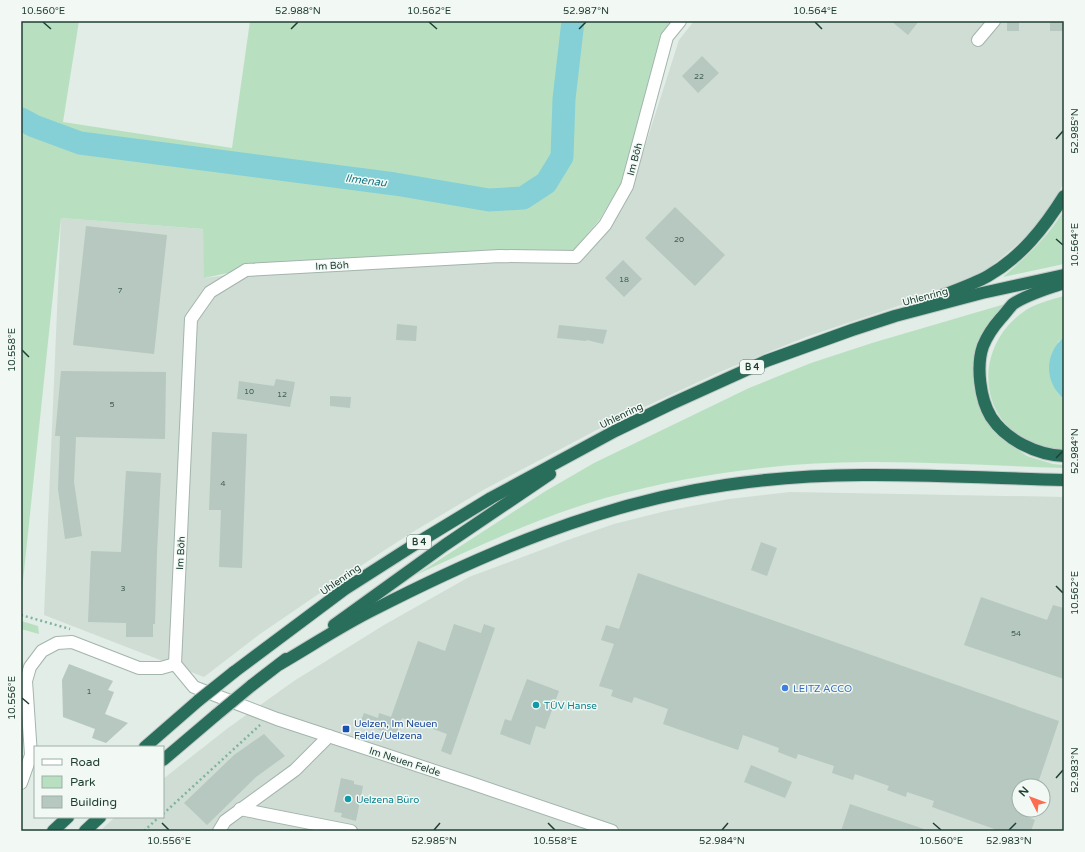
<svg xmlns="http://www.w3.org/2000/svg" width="1085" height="852" font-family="'Varela Round',sans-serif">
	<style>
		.built { fill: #cfddd5; fill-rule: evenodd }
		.green { fill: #b8e0c0 }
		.water { fill: #84d0d6 }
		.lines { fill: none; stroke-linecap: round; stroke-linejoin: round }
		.river { stroke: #84d0d6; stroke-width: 23 }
		.building { fill: #b6c8bf }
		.minor-casing { stroke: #a3b5ad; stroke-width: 14 }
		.highway-casing { stroke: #c1c9c6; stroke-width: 14 }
		.path { stroke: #7eb39f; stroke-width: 2.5; stroke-dasharray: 2 3; stroke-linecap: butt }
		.minor { stroke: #fff; stroke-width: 12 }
		.highway { stroke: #296e5a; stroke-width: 12 }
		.highway-bridge-casing { stroke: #c1c9c6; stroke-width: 14; stroke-linecap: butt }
		.highway-bridge { stroke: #296e5a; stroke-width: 12 }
		.ticks { fill: none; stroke: #203f34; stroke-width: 1.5 }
		.shop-dot { fill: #3f7fe0; stroke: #f2f9f5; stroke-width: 1.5 }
		.culture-dot { fill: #0f9aa8; stroke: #f2f9f5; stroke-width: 1.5 }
		.transit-dot { fill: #1a4fb4; stroke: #f2f9f5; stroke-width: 1.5 }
		.labels { text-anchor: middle; stroke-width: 3; stroke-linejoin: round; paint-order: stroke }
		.number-label { font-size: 8px; fill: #466157 }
		.shield { fill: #f2f9f5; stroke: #5f776e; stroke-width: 1 }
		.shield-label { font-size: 9px; font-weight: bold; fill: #203f34 }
		.street-label { font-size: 10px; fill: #203f34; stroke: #f2f9f5 }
		.shop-label { font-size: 10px; fill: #366cbe; stroke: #f2f9f5; text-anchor: start }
		.culture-label { font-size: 10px; fill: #0d838f; stroke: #f2f9f5; text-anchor: start }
		.transit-label { font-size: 10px; fill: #164399; stroke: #f2f9f5; text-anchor: start }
		.water-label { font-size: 11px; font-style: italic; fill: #157680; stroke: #f2f9f5 }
		.neatline { fill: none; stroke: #203f34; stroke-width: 1.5 }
		.ticks-label { font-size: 10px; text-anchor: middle; fill: #203f34 }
	</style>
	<rect width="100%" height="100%" fill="#e1ede6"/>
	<!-- built -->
	<g class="built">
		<path d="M 694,21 L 1064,21 L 1064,183 L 1044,216 L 1024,239 L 984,272 L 925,297 L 806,337 L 722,371 L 610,423 L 485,489 L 411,533 L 339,580 L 260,634 L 204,677 L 44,615 L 61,218 L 203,229 L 205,278 L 242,273 L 502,260 L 580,262 L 608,228 L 632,187 L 679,40 Z"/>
		<path d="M 790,492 L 1064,497 L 1064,831 L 100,831 L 115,817 L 163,817 L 163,779 L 228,728 L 294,681 L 384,625 L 469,577 L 565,541 L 614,524 L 666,511 L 729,499 ZM 1019,786 L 1043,786 L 1043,810 L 1019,810 Z"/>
	</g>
	<!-- green -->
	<g class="green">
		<path d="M 21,21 L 79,21 L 63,122 L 232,148 L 250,21 L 675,21 L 664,36 L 622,182 L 600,219 L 574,250 L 500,251 L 261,266 L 204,278 L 203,229 L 61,218 L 21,600 Z"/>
		<path d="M 1064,210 L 1064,264 L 1003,277 C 1026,257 1048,237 1064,210 Z"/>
		<path d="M 1064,296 L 1064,337 L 1058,342 L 1057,392 L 1064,399 L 1064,451 C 1047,448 1027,443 1013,431 C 975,399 983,341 1022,313 C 1033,304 1050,300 1064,296 Z"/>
		<path d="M 1005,304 L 988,324 L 978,346 L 973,370 L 976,395 L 986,419 L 1005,441 L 1027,456 L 1053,464 L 1064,465 L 1064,468 C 1002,466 939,462 877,462 C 787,461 691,474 605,498 C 540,517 478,546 416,575 L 544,492 L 594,463 L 749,388 L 811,363 L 872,343 Z"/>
		<path d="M 21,621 L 38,626 L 39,634 L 21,629 Z"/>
	</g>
	<!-- water -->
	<path class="water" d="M 1064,337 L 1064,399 C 1044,382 1044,354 1064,337 Z"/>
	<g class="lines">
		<!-- river -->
		<path class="river" d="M 21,119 L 34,126 L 80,143 L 395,184 L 489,200 L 523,198 L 546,183 L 562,157 L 564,99 L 573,21"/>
	</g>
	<!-- building -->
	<g class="building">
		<path d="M 891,21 L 919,21 L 908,35 Z"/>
		<rect x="1007" y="21" width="12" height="10"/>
		<rect x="1050" y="21" width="14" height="10"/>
		<path d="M 702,56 L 719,73 L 698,93 L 682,76 Z"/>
		<path d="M 675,207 L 725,255 L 695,286 L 645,238 Z"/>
		<path d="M 86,226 L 167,235 L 154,354 L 73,345 Z"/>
		<path d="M 623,260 L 642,279 L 624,297 L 605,278 Z"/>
		<path d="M 397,324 L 417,326 L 416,341 L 396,340 Z"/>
		<path d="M 559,325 L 607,330 L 603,344 L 587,340 L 586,341 L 557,338 Z"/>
		<path d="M 61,371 L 166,372 L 165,439 L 76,437 L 74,482 L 82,536 L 65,539 L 58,489 L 60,436 L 55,436 Z"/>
		<path d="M 276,379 L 295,382 L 290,407 L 237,399 L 239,381 L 274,386 Z"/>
		<path d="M 330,396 L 351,397 L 350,408 L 330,406 Z"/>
		<path d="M 212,432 L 247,434 L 242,568 L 219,567 L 221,510 L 209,510 Z"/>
		<path d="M 126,471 L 161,473 L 157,553 L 155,624 L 153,624 L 153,637 L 126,637 L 126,623 L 88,622 L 91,551 L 121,552 Z"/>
		<path d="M 761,542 L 777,548 L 767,576 L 751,570 Z"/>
		<path d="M 638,573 L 1059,721 L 1037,786 L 1019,786 L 1019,810 L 1029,810 L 1027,817 L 1035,820 L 1031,831 L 1000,831 L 932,807 L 934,801 L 907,792 L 906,797 L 887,790 L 889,786 L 855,774 L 853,780 L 832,773 L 834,766 L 798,754 L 796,759 L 778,752 L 779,748 L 743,735 L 738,750 L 663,724 L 668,709 L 634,697 L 632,703 L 611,696 L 613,690 L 599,686 L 614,644 L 601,640 L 606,625 L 619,629 Z"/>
		<path d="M 981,597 L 1047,620 L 1053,605 L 1064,608 L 1064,679 L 964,645 Z"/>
		<path d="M 454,624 L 481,633 L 484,624 L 495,628 L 451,755 L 441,751 L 447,734 L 402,718 L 396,736 L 360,723 L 364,713 L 378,718 L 379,713 L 391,717 L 418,641 L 445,651 Z"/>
		<path d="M 69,664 L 113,681 L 108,690 L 114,692 L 105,714 L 128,723 L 106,743 L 92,738 L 95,729 L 63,717 L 62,680 Z"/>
		<path d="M 527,679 L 559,691 L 545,729 L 536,726 L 530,745 L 500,734 L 505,719 L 511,721 Z"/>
		<path d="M 264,734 L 285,756 L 256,777 L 207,825 L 184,803 L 234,755 Z"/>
		<path d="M 751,765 L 792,782 L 785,798 L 744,782 Z"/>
		<path d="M 341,778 L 354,781 L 354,784 L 363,786 L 356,821 L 341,817 L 342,813 L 334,812 Z"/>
		<path d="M 850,804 L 924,829 L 924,831 L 841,831 Z"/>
	</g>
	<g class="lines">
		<!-- minor casing -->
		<g class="minor-casing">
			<g id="minor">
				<path d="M 978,40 L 994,21"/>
				<path d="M 175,664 L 191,319 L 210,292 L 246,270 L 500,256 L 576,257 L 605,225 L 627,186 L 667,37 L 680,21"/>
				<path d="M 21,783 L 31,755 L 26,681 L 30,667 L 42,651 L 57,643 L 72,642 L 139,668 L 161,668 L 175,664 L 194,687 L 277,719 L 468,782 L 612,831"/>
				<path d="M 240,809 L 351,831"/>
				<path d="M 219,831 L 225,821 L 295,770 L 329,736"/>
			</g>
		</g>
		<!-- highway casing -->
		<g class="highway-casing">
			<g id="highway">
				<path d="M 1064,283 C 1047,289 1028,294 1013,304 C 1009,308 1005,314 1001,318 C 994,326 987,336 983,346 C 976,366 980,399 991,417 C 1006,440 1037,455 1064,456"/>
				<path d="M 928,301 C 947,293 970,286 988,276 C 1021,257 1044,228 1064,196"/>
				<path d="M 334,625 L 445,545 L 550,474"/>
				<path d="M 280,664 C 311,646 341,626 373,610 C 484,553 601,503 726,485 C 836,468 952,477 1064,480"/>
				<path d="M 234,672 L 345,589 L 417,543 L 491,498 L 615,431 L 671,404 L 766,361 L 852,330 L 895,316 L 982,293 L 1064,275"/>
				<path d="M 251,686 L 286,659"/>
				<path d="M 145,747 L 199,700"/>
				<path d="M 163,760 L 216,715"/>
				<path d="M 53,831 L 68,817"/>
				<path d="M 85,831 L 100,817"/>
			</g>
		</g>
		<!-- path -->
		<g class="path">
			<path d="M 21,615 L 70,629"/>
			<path d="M 163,814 L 260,725"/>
			<path d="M 144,831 L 159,817"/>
		</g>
		<!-- minor -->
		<use href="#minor" class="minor"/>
		<!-- highway -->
		<use href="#highway" class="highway"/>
		<!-- highway-bridge casing -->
		<g class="highway-bridge-casing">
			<g id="highway-bridge">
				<path d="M 199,700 L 234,672"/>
				<path d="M 216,715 L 251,686"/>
			</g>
		</g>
		<!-- highway-bridge -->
		<use href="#highway-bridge" class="highway-bridge"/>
	</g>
	<!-- ticks -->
	<path class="ticks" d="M 43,22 L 51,29M 429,22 L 437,29M 815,22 L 822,29M 291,29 L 298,22M 579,29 L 586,22M 1056,139 L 1063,131M 1056,239 L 1063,245M 22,350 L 29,357M 1056,458 L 1063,451M 1056,586 L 1063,593M 22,698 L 29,704M 1056,778 L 1063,770M 162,823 L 169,830M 548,823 L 555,830M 933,823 L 941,830M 434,830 L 440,823M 722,830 L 728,823M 1009,830 L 1016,823"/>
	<!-- markers -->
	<circle class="shop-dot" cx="785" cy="688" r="4"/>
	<g class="culture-dot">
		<circle cx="536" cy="705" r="4"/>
		<circle cx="348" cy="799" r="4"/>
	</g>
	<rect class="transit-dot" x="342" y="725" width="8" height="8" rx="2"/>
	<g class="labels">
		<!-- number labels -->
		<g class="number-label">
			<text x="699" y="79">22</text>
			<text x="679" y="242">20</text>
			<text x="624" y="282">18</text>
			<text x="120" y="293">7</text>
			<text x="249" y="394">10</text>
			<text x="282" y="397">12</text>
			<text x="112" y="407">5</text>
			<text x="223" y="486">4</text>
			<text x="123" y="591">3</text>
			<text x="1016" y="636">54</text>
			<text x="89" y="694">1</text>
		</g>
		<!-- shield labels -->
		<g class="shield">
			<rect x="740" y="360" width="24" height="14" rx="3"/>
			<rect x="407" y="535" width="24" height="14" rx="3"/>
		</g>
		<g class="shield-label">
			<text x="752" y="370">B 4</text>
			<text x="419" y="545">B 4</text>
		</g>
		<!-- street labels -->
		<g class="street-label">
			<text transform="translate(634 159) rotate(-75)" y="4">Im Böh</text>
			<text transform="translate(332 265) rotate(-3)" y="4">Im Böh</text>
			<text transform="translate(925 296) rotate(-15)" y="4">Uhlenring</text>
			<text transform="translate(621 415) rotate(-26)" y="4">Uhlenring</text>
			<text transform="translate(180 553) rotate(-87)" y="4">Im Böh</text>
			<text transform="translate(340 579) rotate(-35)" y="4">Uhlenring</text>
			<text transform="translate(405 761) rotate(18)" y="4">Im Neuen Felde</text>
		</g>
		<!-- shop labels -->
		<g class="shop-label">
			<text x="793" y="692">LEITZ ACCO</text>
		</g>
		<!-- culture labels -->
		<g class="culture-label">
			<text x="544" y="709">TÜV Hanse</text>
			<text x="356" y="803">Uelzena Büro</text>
		</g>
		<!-- transit labels -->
		<g class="transit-label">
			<text x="354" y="727">Uelzen, Im Neuen<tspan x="354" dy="12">Felde/Uelzena</tspan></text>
		</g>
		<!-- water labels -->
		<g class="water-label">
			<text transform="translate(366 180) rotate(7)" y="4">Ilmenau</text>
		</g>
	</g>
	<!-- border -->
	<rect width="1085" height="852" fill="none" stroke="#f2f9f5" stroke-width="44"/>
	<!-- legend -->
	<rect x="34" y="746" width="130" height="72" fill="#f2f9f5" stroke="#9eafa8"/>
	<rect x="42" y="759" width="20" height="6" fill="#ffffff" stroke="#9eafa8"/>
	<text x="70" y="766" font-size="12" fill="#203f34">Road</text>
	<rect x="42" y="776" width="20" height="12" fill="#b8e0c0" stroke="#9eafa8"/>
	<text x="70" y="786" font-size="12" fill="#203f34">Park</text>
	<rect x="42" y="796" width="20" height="12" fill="#b6c8bf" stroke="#9eafa8"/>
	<text x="70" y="806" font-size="12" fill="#203f34">Building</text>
	<!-- north arrow -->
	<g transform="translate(1031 798) rotate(312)"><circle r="19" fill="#f2f9f5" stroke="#9eafa8"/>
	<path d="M0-3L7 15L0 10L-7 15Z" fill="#fd6c4e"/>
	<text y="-6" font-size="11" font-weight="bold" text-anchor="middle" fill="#203f34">N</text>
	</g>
	<rect x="22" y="22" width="1041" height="808" class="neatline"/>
	<g class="ticks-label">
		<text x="43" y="14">10.560°E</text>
		<text x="298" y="14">52.988°N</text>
		<text x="429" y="14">10.562°E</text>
		<text x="586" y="14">52.987°N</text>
		<text x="815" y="14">10.564°E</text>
		<text transform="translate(1074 131) rotate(-90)" y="4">52.985°N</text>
		<text transform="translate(1074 245) rotate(-90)" y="4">10.564°E</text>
		<text transform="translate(11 350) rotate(-90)" y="4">10.558°E</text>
		<text transform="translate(1074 451) rotate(-90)" y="4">52.984°N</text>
		<text transform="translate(1074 593) rotate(-90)" y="4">10.562°E</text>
		<text transform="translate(11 698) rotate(-90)" y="4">10.556°E</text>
		<text transform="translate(1074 770) rotate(-90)" y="4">52.983°N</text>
		<text x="169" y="844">10.556°E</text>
		<text x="434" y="844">52.985°N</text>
		<text x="555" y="844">10.558°E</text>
		<text x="722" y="844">52.984°N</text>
		<text x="941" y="844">10.560°E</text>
		<text x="1009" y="844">52.983°N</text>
	</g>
</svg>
